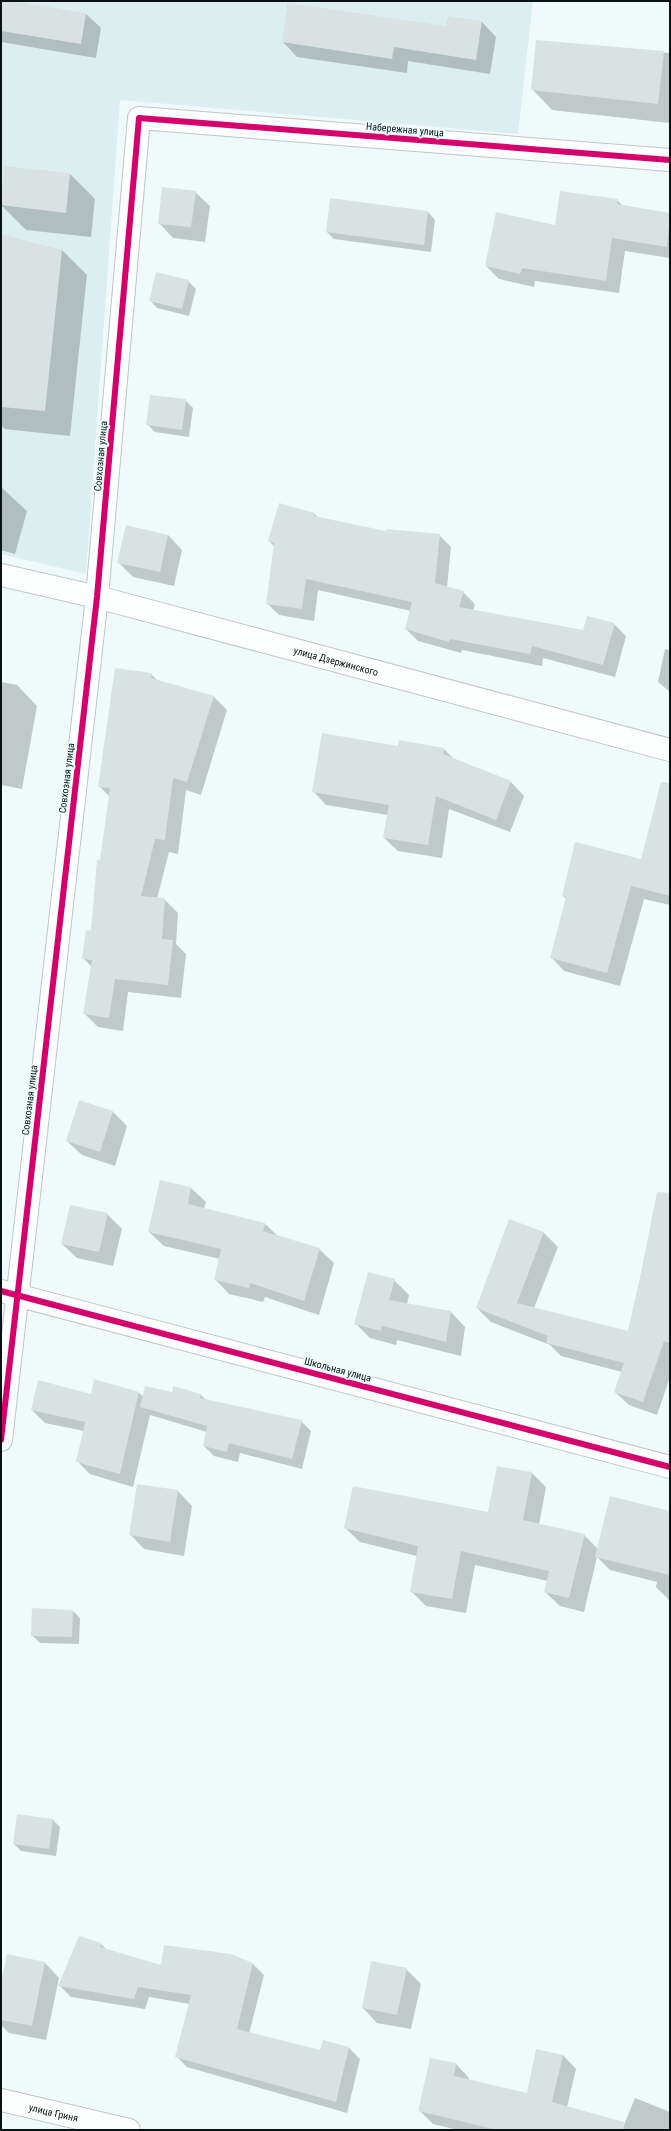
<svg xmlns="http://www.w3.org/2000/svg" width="671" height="2131" font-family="'Roboto Condensed',sans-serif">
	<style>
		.built { fill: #dbeff0 }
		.shadow { fill: #0003 }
		.building { fill: #dae1e2 }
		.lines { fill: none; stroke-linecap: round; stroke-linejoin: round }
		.minor-casing { stroke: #bfc6c6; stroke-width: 24 }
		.minor { stroke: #fdfefe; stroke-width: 22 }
		.cycleway-casing { stroke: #edfdfe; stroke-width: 8 }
		.cycleway { stroke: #d6006c; stroke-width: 6 }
		.labels { text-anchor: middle; stroke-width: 4; stroke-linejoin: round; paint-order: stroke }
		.street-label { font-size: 10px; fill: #0b1213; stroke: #edfdfe }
	</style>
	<rect width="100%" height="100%" fill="#f1fafa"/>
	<!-- built -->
	<path class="built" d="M 1,1 L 533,1 L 518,134 L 120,100 L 86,574 L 1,554 Z"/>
	<!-- shadow -->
	<g class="shadow">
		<path d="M 1,1 L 86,14 L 101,28 L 96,58 L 1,42 Z"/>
		<path d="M 288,4 L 447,27 L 449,17 L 482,22 L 496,37 L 490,74 L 408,61 L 407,73 L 297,57 L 283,42 Z"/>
		<path d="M 537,41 L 670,53 L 670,123 L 552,110 L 532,89 Z"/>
		<path d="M 70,174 L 95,199 L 91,237 L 26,230 L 1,205 Z"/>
		<path d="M 195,192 L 210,206 L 205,242 L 173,238 L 159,223 Z"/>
		<path d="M 617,200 L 623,206 L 670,214 L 670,258 L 625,251 L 619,293 L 535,281 L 534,287 L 499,279 L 486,266 Z"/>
		<path d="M 428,212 L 435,220 L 431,252 L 334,239 L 327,232 Z"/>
		<path d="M 1,236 L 62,250 L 87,275 L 70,436 L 5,429 L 1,425 Z"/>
		<path d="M 188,281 L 196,289 L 189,316 L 157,308 L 150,300 Z"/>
		<path d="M 185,400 L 193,408 L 189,437 L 155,432 L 147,424 Z"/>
		<path d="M 1,487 L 27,511 L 15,554 L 1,550 Z"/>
		<path d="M 314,514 L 319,518 L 387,532 L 439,535 L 451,547 L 447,587 L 463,592 L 475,604 L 473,611 L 584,632 L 614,624 L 626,636 L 615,677 L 543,658 L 542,666 L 462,650 L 461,653 L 418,641 L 406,629 L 411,611 L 318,590 L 314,621 L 279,615 L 267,603 L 275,547 L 269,541 Z"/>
		<path d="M 168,535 L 182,550 L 174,586 L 133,577 L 118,562 Z"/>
		<path d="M 665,649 L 670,650 L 670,692 L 658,682 Z"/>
		<path d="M 151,674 L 158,681 L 214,697 L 227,710 L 201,795 L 186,790 L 178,854 L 169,852 L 157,899 L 164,899 L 178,913 L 176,944 L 186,954 L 181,998 L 128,992 L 123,1031 L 98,1027 L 84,1013 L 91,966 L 83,958 L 92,932 L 110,797 L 99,786 Z"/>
		<path d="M 1,682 L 17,685 L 37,706 L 22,789 L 1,785 Z"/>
		<path d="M 443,748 L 455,760 L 511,782 L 524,796 L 510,832 L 449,809 L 442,858 L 398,851 L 384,838 L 388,815 L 326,805 L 313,791 Z"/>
		<path d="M 670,814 L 670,905 L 644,899 L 620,986 L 564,971 L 551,957 L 567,900 L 563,896 L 642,860 Z"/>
		<path d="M 112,1111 L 127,1126 L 115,1166 L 82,1155 L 67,1141 Z"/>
		<path d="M 161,1181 L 191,1188 L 206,1202 L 204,1209 L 265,1224 L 278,1236 L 319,1249 L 334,1263 L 319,1315 L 265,1297 L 263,1302 L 229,1294 L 215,1279 L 220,1259 L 164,1246 L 149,1232 Z"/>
		<path d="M 107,1214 L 122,1229 L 113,1266 L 77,1258 L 62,1244 Z"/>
		<path d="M 510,1220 L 544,1233 L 558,1247 L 534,1308 L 628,1332 L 651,1230 L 670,1234 L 670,1377 L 657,1415 L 629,1405 L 615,1392 L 622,1372 L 561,1356 L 550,1345 L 491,1322 L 477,1308 Z"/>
		<path d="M 394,1280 L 409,1295 L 407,1304 L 451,1312 L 465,1327 L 461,1356 L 397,1340 L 396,1345 L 370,1338 L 355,1323 Z"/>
		<path d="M 95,1381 L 139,1393 L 144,1397 L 173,1393 L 201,1395 L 206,1400 L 301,1421 L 311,1431 L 302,1469 L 240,1453 L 238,1462 L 214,1456 L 204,1446 L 207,1432 L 150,1415 L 133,1487 L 90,1474 L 77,1461 L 84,1431 L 45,1423 L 32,1410 L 91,1396 Z"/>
		<path d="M 532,1473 L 546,1487 L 539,1525 L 584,1535 L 598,1549 L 670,1527 L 670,1601 L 656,1587 L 657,1582 L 610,1570 L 597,1557 L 584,1612 L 560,1606 L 545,1592 L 548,1581 L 475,1565 L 466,1613 L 426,1606 L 411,1591 L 417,1556 L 360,1542 L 345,1528 L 488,1513 Z"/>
		<path d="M 138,1485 L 178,1491 L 192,1506 L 184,1556 L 144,1549 L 130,1534 Z"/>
		<path d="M 73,1611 L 80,1618 L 79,1644 L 40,1643 L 32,1635 Z"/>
		<path d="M 18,1815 L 53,1820 L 60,1827 L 56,1856 L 21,1851 L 14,1844 Z"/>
		<path d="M 101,1944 L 107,1950 L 162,1966 L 230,1955 L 253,1964 L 264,1975 L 249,2034 L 321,2051 L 349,2048 L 360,2059 L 347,2113 L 187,2067 L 176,2056 L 190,2004 L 149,1997 L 145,2009 L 71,1997 L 60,1986 Z"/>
		<path d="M 45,1963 L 59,1978 L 46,2040 L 9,2033 L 1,2025 L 1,1987 Z"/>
		<path d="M 406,1969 L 421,1984 L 411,2029 L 377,2023 L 363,2008 Z"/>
		<path d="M 563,2055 L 576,2069 L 567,2107 L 599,2130 L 458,2130 L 433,2124 L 419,2110 L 456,2064 L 469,2078 L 469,2080 L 528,2094 Z"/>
		<path d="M 635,2098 L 670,2112 L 670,2130 L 622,2130 Z"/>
	</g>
	<!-- building -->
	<g class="building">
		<path d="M 1,1 L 13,1 L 86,13 L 81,44 L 1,31 Z"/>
		<path d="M 288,3 L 446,26 L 448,16 L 482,21 L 476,60 L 394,47 L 392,59 L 282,42 Z"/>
		<path d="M 536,40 L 664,51 L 658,104 L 531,90 Z"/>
		<path d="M 4,166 L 70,173 L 66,213 L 1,205 Z"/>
		<path d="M 162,187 L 196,191 L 191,227 L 158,224 Z"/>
		<path d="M 560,191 L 618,199 L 617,204 L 670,213 L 667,247 L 612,238 L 606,281 L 522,268 L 520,274 L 485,266 L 496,212 L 555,225 Z"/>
		<path d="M 330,198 L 428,211 L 424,245 L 326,232 Z"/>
		<path d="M 1,234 L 62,250 L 45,411 L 1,407 Z"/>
		<path d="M 156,272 L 189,280 L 182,309 L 149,301 Z"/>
		<path d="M 150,395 L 186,399 L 182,430 L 146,425 Z"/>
		<path d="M 279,503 L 315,513 L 314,516 L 386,531 L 386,529 L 440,534 L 435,583 L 464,591 L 459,607 L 583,630 L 587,616 L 615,623 L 603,665 L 532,646 L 530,654 L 450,639 L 449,642 L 405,629 L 412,602 L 306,579 L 302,609 L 266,604 L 274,543 L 268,541 Z"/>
		<path d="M 126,525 L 168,535 L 160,572 L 117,563 Z"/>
		<path d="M 115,668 L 152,673 L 151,678 L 214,696 L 187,782 L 173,778 L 165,840 L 155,839 L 141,896 L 165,898 L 162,939 L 173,940 L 168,985 L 115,979 L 109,1018 L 83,1014 L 92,960 L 82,959 L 86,930 L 91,931 L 97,860 L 100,860 L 110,788 L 98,787 Z"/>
		<path d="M 322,733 L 398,746 L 399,740 L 444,748 L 443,754 L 511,781 L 496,820 L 436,796 L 428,845 L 383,838 L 389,805 L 312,792 Z"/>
		<path d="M 661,782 L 670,783 L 670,896 L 631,886 L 607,973 L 550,958 L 566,897 L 562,896 L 575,842 L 641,859 Z"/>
		<path d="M 79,1100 L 113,1111 L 100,1152 L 66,1141 Z"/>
		<path d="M 160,1180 L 191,1187 L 188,1204 L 265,1223 L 263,1231 L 320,1248 L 304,1301 L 250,1283 L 249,1288 L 214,1280 L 221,1249 L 148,1232 Z"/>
		<path d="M 657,1192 L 670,1193 L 670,1343 L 664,1341 L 643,1402 L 614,1392 L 624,1363 L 546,1343 L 548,1336 L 476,1308 L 509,1219 L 544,1232 L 517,1303 L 628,1331 L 637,1293 Z"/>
		<path d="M 70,1205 L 108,1213 L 99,1252 L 61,1244 Z"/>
		<path d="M 368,1272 L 395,1279 L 389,1300 L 451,1311 L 446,1342 L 382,1326 L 381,1331 L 354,1324 Z"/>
		<path d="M 94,1379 L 139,1392 L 120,1474 L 76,1462 L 85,1422 L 31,1410 L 38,1380 L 91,1394 Z"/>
		<path d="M 145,1386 L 172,1392 L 173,1386 L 201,1394 L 200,1398 L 302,1420 L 292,1459 L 229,1443 L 227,1452 L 203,1446 L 207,1426 L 140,1407 Z"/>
		<path d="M 497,1466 L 532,1472 L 523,1520 L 585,1534 L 569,1598 L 544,1592 L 549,1571 L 461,1551 L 452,1599 L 410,1592 L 418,1546 L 344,1528 L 353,1486 L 488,1512 Z"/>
		<path d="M 137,1484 L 178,1490 L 170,1542 L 129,1535 Z"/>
		<path d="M 610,1496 L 670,1511 L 670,1575 L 595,1557 Z"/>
		<path d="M 32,1608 L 73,1610 L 72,1637 L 31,1636 Z"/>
		<path d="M 17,1814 L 53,1819 L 49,1849 L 13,1844 Z"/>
		<path d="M 79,1936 L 101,1943 L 100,1947 L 161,1965 L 164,1945 L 231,1954 L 253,1963 L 237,2029 L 320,2050 L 323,2040 L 349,2047 L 336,2102 L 175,2057 L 191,1995 L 138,1987 L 134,1999 L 58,1986 Z"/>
		<path d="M 7,1954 L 45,1962 L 32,2026 L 1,2020 L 1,1983 Z"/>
		<path d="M 371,1961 L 407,1968 L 397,2015 L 362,2008 Z"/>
		<path d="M 536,2049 L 563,2055 L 552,2102 L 624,2122 L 623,2130 L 498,2130 L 418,2111 L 430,2058 L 456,2063 L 454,2076 L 527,2093 Z"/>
	</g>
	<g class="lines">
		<!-- minor casing -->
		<g class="minor-casing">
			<g id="minor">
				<path id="s1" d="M 1,575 L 97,597 L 670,750"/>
				<path d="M 1,1291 L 670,1467"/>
				<path d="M 1,1440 L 97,597 L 139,118 L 670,160"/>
				<path id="s2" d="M 1,2100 L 129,2130"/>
			</g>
		</g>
		<!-- minor -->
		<use href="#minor" class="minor"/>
		<!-- cycleway casing -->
		<g class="cycleway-casing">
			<g id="cycleway">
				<path d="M 1,1291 L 670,1467"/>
				<path d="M 1,1440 L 97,597 L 139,118 L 670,160"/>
			</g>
		</g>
		<!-- cycleway -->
		<use href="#cycleway" class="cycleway"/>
	</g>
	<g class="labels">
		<!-- street labels -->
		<g class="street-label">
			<text transform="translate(405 129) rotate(5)" y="4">Набережная улица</text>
			<text transform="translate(100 456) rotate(-85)" y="4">Совхозная улица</text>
			<text dy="4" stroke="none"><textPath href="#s1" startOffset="346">улица Дзержинского</textPath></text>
			<text transform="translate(66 778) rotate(-83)" y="4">Совхозная улица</text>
			<text transform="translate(29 1100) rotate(-83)" y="4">Совхозная улица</text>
			<text transform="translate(338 1369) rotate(15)" y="4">Школьная улица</text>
			<text dy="4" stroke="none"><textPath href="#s2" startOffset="54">улица Гриня</textPath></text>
		</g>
	</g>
	<!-- border -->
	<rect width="671" height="2131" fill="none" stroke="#0b1213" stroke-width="4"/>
</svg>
